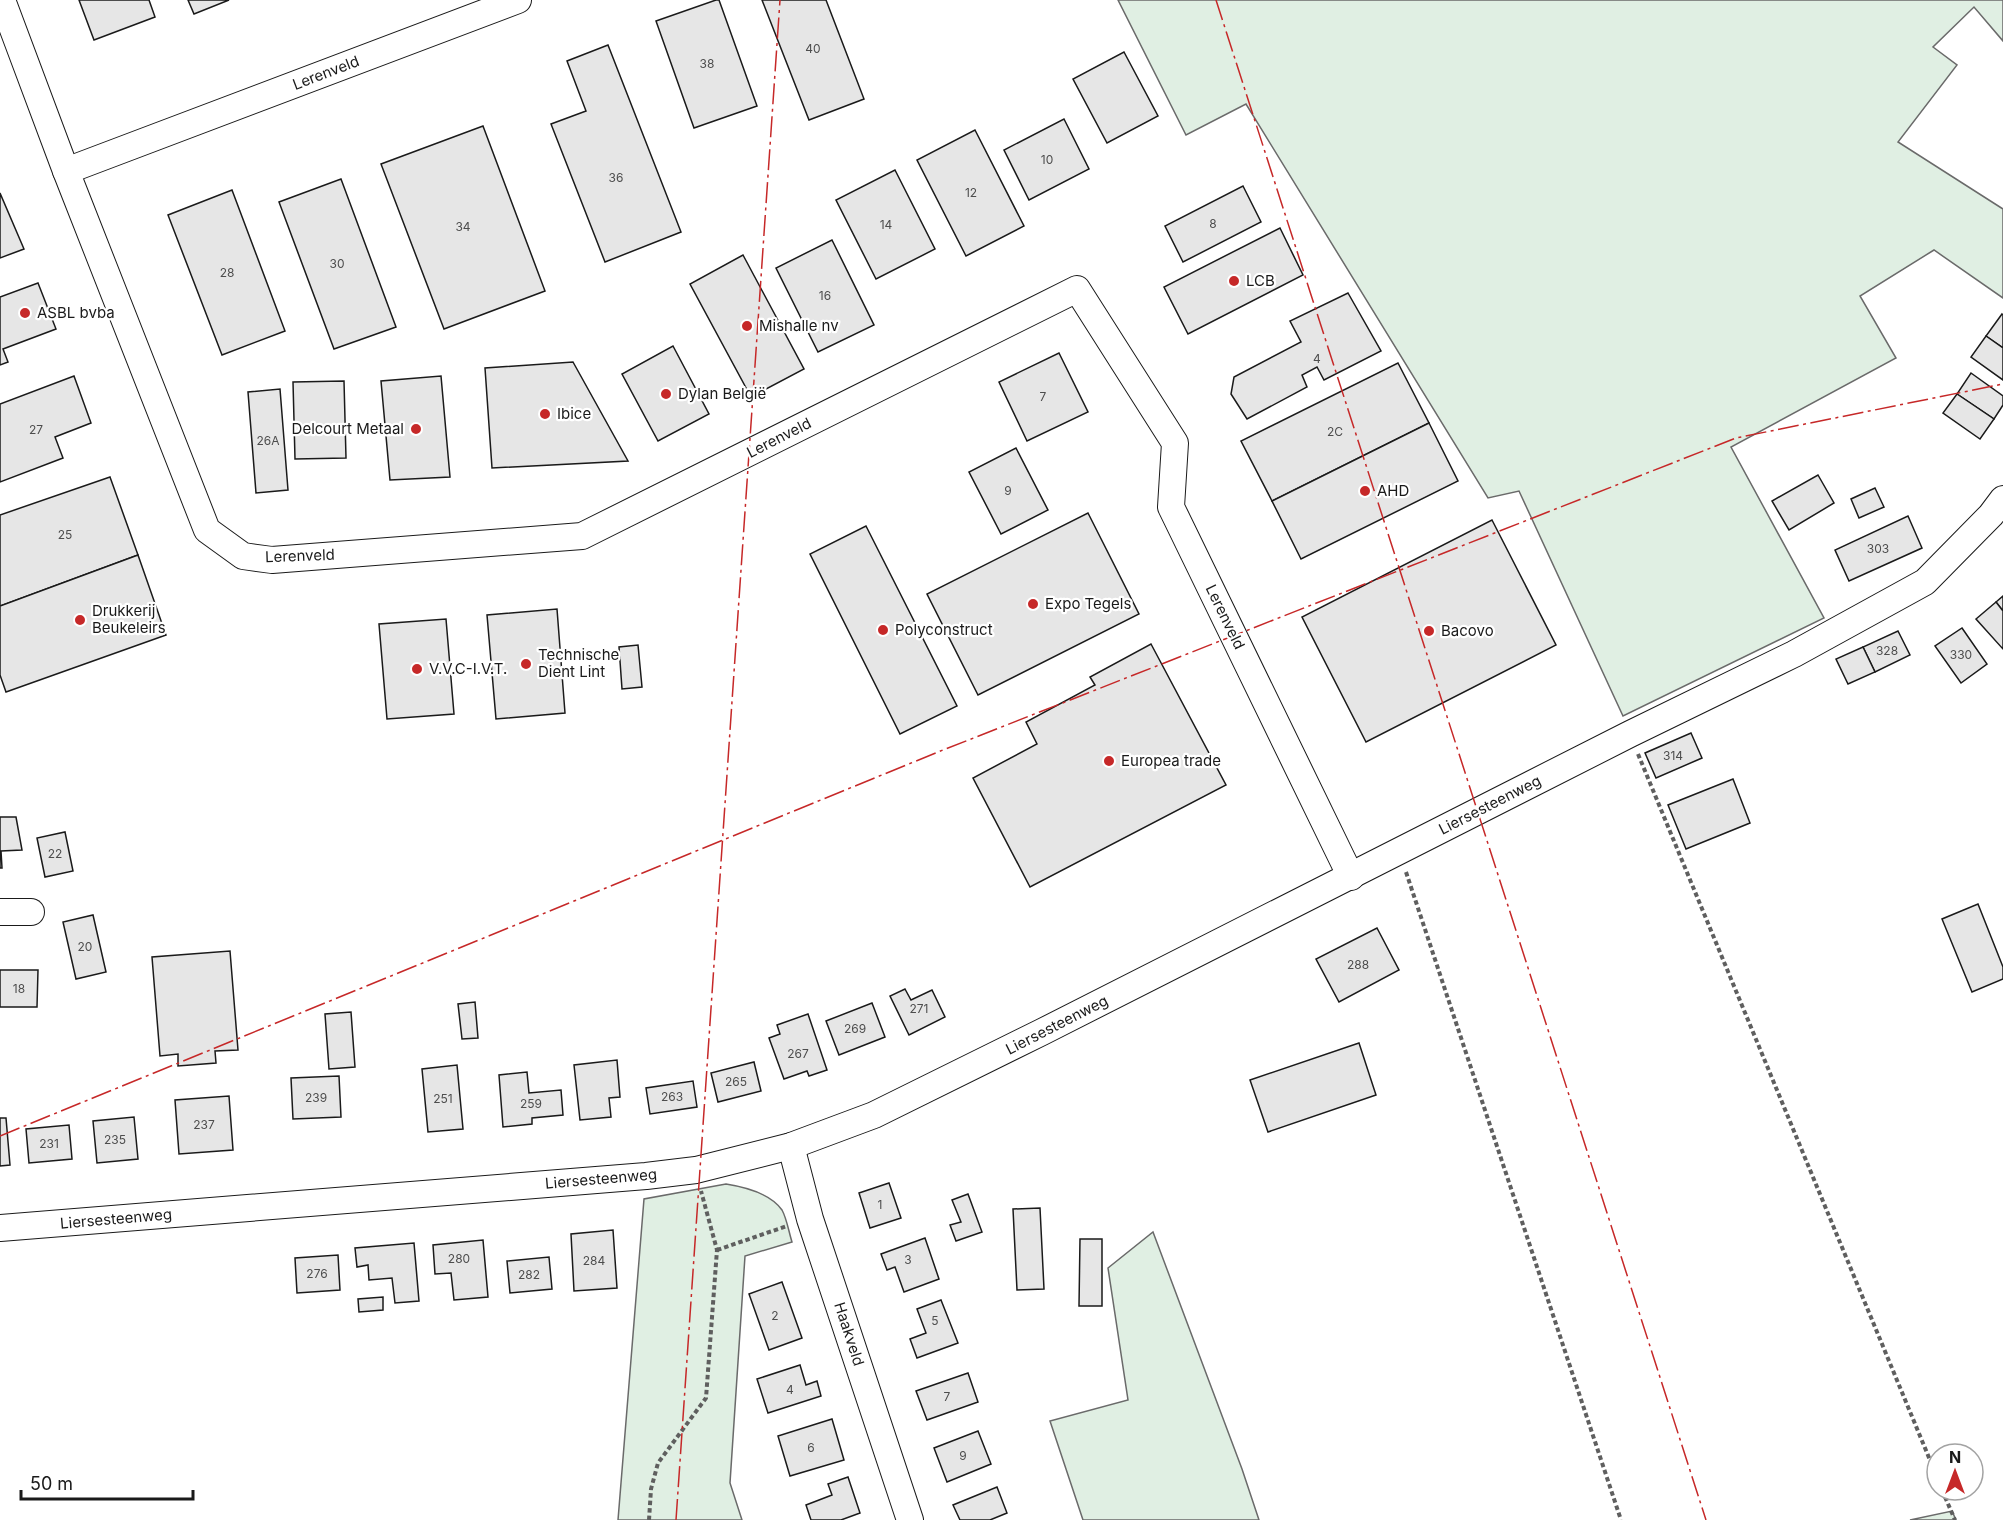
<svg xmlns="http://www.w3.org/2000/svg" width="2003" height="1520" font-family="Inter,sans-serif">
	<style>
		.green { fill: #e0efe3; stroke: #6a6a6a; stroke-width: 1.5 }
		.building { fill: #e6e6e6; stroke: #1a1a1a; stroke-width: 1.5 }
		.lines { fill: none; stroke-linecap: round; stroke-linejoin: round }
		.minor-casing { stroke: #1a1a1a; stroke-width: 28 }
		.path { stroke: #5f5f5f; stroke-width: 4; stroke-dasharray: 4.5 3; stroke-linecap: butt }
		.minor { stroke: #fff; stroke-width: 26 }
		.power { stroke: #c62828; stroke-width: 1.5; stroke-dasharray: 21 4.5 3 4.5; stroke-linecap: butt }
		.poi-dot { fill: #c62828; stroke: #fff; stroke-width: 2 }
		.labels { text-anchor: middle; stroke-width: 4.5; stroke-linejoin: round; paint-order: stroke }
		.number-label { font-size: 12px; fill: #4d4d4d }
		.street-label { font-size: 15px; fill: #1a1a1a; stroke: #fff }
		.poi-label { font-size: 15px; fill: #1a1a1a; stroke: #fff; text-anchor: start }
	</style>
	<rect width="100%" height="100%" fill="#fff"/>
	<!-- green -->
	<g class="green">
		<path d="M 1118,0 L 2003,0 L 2003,41 L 1974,7 L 1933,47 L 1957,65 L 1898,142 L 2003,209 L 2003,298 L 1934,250 L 1860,296 L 1896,358 L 1731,447 L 1824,618 L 1623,716 L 1519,491 L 1488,498 L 1246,104 L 1186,135 Z"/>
		<path d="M 726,1184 C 745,1187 770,1193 782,1210 C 787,1219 789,1233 792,1242 L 745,1256 L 730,1483 L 742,1520 L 618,1520 L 644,1199 Z"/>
		<path d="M 1153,1232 L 1242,1469 L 1259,1520 L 1083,1520 L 1050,1421 L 1128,1400 L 1108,1268 Z"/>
		<path d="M 1952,1511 L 1956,1520 L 1910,1520 Z"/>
	</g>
	<!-- building -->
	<g class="building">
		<path d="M 79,0 L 149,0 L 155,17 L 94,40 Z"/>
		<path d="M 188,0 L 229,0 L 194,14 Z"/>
		<path d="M 716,0 L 719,0 L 757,106 L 694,128 L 656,21 Z"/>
		<path d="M 762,0 L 826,0 L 864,99 L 809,120 Z"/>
		<path d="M 608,45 L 681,232 L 605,262 L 551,124 L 586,111 L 567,61 Z"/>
		<path d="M 1124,52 L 1158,116 L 1107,143 L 1073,79 Z"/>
		<path d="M 1064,119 L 1089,169 L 1029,200 L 1004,150 Z"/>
		<path d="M 483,126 L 545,291 L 444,329 L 381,164 Z"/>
		<path d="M 975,130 L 1024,226 L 966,256 L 917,160 Z"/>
		<path d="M 895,170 L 935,249 L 876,279 L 836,200 Z"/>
		<path d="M 341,179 L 396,327 L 334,349 L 279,202 Z"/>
		<path d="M 1243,186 L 1261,222 L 1183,262 L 1165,226 Z"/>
		<path d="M 232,190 L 285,331 L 222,355 L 168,215 Z"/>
		<path d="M 0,193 L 24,249 L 0,258 Z"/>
		<path d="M 1280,228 L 1303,275 L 1188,334 L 1164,287 Z"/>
		<path d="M 832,240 L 874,325 L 818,352 L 776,268 Z"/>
		<path d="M 743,255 L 804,369 L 751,397 L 690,284 Z"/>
		<path d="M 38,283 L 56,329 L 3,349 L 8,362 L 0,365 L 0,297 Z"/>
		<path d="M 1348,293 L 1381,351 L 1324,380 L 1317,367 L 1302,375 L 1307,387 L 1247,419 L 1231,394 L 1234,377 L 1301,342 L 1290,321 Z"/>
		<path d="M 2002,314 L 2003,315 L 2003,348 L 1986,336 Z"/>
		<path d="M 1986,336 L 2003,348 L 2003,380 L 1971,357 Z"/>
		<path d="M 673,346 L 709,414 L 658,441 L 622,374 Z"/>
		<path d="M 1059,353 L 1088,412 L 1027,441 L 999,382 Z"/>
		<path d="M 573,362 L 628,461 L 492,468 L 485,368 Z"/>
		<path d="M 1398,363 L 1429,423 L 1272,501 L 1241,441 Z"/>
		<path d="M 1971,373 L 2003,396 L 2003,405 L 1994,419 L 1957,394 Z"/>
		<path d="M 74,376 L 91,423 L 55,437 L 63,458 L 0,482 L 0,404 Z"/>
		<path d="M 441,376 L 450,477 L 390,480 L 381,381 Z"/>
		<path d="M 344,381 L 346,458 L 295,459 L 293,382 Z"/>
		<path d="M 280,389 L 288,490 L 256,493 L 248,392 Z"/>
		<path d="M 1957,394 L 1994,419 L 1980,439 L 1943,413 Z"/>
		<path d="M 1429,423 L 1458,481 L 1301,559 L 1272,501 Z"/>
		<path d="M 1016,448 L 1048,510 L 1001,534 L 969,472 Z"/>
		<path d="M 1818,475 L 1834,503 L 1789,530 L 1772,501 Z"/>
		<path d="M 110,477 L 138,555 L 0,606 L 0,515 Z"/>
		<path d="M 1875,488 L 1884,507 L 1859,518 L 1851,499 Z"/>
		<path d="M 1088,513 L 1139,614 L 978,695 L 927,594 Z"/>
		<path d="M 1908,516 L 1922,548 L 1849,581 L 1835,550 Z"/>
		<path d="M 1492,520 L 1556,645 L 1366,742 L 1302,617 Z"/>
		<path d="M 866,526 L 957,706 L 900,734 L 810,554 Z"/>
		<path d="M 138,555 L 166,635 L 6,692 L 0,675 L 0,606 Z"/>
		<path d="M 2003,596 L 2003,611 L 1996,602 Z"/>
		<path d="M 1996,602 L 2003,611 L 2003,649 L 1976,619 Z"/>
		<path d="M 557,609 L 565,713 L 496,719 L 487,615 Z"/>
		<path d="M 446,619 L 454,714 L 387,719 L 379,624 Z"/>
		<path d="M 1962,628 L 1987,664 L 1961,683 L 1935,646 Z"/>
		<path d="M 1898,631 L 1910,655 L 1875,672 L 1863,647 Z"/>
		<path d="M 1151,644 L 1226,785 L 1030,887 L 973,778 L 1037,744 L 1026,722 L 1095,685 L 1090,677 Z"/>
		<path d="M 638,645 L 642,687 L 622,689 L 619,647 Z"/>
		<path d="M 1863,647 L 1875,672 L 1848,684 L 1836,659 Z"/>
		<path d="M 1691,733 L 1702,758 L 1656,778 L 1645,753 Z"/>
		<path d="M 1733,779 L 1750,823 L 1686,849 L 1668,805 Z"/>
		<path d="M 0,817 L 16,817 L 22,850 L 1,851 L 2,868 L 0,868 Z"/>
		<path d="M 65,832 L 73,871 L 45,877 L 37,838 Z"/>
		<path d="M 1978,904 L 2003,967 L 2003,979 L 1972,992 L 1942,919 Z"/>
		<path d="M 93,915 L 106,972 L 76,979 L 63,922 Z"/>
		<path d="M 1377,928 L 1399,970 L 1339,1002 L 1316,959 Z"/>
		<path d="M 230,951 L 238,1050 L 215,1051 L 216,1063 L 178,1066 L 178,1054 L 160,1056 L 152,957 Z"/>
		<path d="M 0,970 L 38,970 L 37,1007 L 0,1007 Z"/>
		<path d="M 905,989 L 911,1000 L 932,990 L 945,1017 L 909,1035 L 890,996 Z"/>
		<path d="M 475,1002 L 478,1038 L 462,1039 L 458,1004 Z"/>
		<path d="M 872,1003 L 885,1037 L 839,1055 L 826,1021 Z"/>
		<path d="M 351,1012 L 355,1067 L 329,1069 L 325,1014 Z"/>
		<path d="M 808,1014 L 827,1070 L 809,1076 L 807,1071 L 784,1079 L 769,1038 L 780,1034 L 777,1025 Z"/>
		<path d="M 1359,1043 L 1376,1095 L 1268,1132 L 1250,1080 Z"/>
		<path d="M 617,1060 L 620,1097 L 609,1098 L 611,1117 L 580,1120 L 574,1065 Z"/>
		<path d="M 754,1062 L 761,1091 L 718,1102 L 711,1073 Z"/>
		<path d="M 457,1065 L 463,1129 L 428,1132 L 422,1069 Z"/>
		<path d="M 527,1072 L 529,1093 L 561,1090 L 563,1115 L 532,1118 L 532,1124 L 503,1127 L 499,1075 Z"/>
		<path d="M 339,1076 L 341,1117 L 293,1119 L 291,1078 Z"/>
		<path d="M 693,1081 L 697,1107 L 650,1114 L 646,1088 Z"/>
		<path d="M 229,1096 L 233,1150 L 179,1154 L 175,1100 Z"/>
		<path d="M 134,1117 L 138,1159 L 97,1163 L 93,1121 Z"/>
		<path d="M 0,1118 L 6,1118 L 10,1165 L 0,1166 Z"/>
		<path d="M 69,1125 L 72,1159 L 29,1163 L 26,1129 Z"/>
		<path d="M 889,1183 L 901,1218 L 870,1228 L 859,1193 Z"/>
		<path d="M 968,1194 L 982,1232 L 956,1241 L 950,1225 L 961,1222 L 952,1200 Z"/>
		<path d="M 1040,1208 L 1044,1289 L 1017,1290 L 1013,1209 Z"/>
		<path d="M 613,1230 L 617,1288 L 574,1291 L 571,1234 Z"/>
		<path d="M 925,1238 L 939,1279 L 904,1292 L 895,1267 L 887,1270 L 881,1254 Z"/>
		<path d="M 1080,1239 L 1102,1239 L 1102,1306 L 1079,1306 Z"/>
		<path d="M 483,1240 L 488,1297 L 454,1300 L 451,1273 L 435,1274 L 433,1245 Z"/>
		<path d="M 414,1243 L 419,1301 L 395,1303 L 392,1278 L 369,1280 L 368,1265 L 357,1267 L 355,1248 Z"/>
		<path d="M 338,1255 L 340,1290 L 297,1293 L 295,1258 Z"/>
		<path d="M 549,1257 L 552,1289 L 510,1293 L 507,1261 Z"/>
		<path d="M 782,1282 L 802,1338 L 769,1350 L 749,1294 Z"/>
		<path d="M 383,1297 L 383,1310 L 359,1312 L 358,1299 Z"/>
		<path d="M 941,1300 L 958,1343 L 917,1358 L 910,1339 L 926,1333 L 917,1309 Z"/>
		<path d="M 800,1365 L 806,1385 L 817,1381 L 821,1396 L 768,1413 L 757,1379 Z"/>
		<path d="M 968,1373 L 978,1402 L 927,1420 L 916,1391 Z"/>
		<path d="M 832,1419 L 844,1460 L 790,1476 L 778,1436 Z"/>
		<path d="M 978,1431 L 991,1464 L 947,1482 L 934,1448 Z"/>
		<path d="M 848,1477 L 860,1513 L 841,1520 L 811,1520 L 806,1505 L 832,1495 L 828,1484 Z"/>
		<path d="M 997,1487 L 1007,1513 L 990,1520 L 960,1520 L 953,1505 Z"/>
	</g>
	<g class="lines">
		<!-- minor casing -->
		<g class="minor-casing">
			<g id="minor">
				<path d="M 2,0 L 66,171 L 207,530 L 243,556 L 272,560 L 582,536 L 1077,289 L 1175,443 L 1171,507 L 1351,877"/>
				<path d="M 66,171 L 518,0"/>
				<path d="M 0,912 L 31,912"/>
				<path d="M 791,1146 L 810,1219 L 910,1520"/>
				<path d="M 0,1228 L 646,1176 L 696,1170 L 791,1146 L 874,1115 L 1042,1032 L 1630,734 L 1794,654 L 1925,582 L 1991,515 L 2003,499"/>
			</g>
		</g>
		<!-- path -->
		<g class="path">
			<path d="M 1638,754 L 1937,1477"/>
			<path d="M 1406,872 L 1621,1520"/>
			<path d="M 717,1250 L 787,1226"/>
			<path d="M 1942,1490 L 1955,1520"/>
			<path d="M 649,1520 L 651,1489 L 658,1463 L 706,1398 L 717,1250 L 701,1191"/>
		</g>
		<!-- minor -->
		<use href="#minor" class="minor"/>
		<!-- power -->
		<g class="power">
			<path d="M 1216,0 L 1706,1520"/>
			<path d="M 0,1136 L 943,750 L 1736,438 L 2003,384"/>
			<path d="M 676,1520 L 780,0"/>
		</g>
	</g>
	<!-- markers -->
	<g class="poi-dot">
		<circle cx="1234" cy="281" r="6"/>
		<circle cx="25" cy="313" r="6"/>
		<circle cx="747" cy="326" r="6"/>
		<circle cx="666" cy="394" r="6"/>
		<circle cx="545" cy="414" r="6"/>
		<circle cx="416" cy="429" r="6"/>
		<circle cx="1365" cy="491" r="6"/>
		<circle cx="1033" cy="604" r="6"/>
		<circle cx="80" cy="620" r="6"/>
		<circle cx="883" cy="630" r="6"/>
		<circle cx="1429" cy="631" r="6"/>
		<circle cx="526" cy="664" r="6"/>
		<circle cx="417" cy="669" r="6"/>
		<circle cx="1109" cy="761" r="6"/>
	</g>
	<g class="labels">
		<!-- number labels -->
		<g class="number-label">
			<text x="813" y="53">40</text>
			<text x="707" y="68">38</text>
			<text x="1047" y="164">10</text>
			<text x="616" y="182">36</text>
			<text x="971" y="197">12</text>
			<text x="1213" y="228">8</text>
			<text x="886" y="229">14</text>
			<text x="463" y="231">34</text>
			<text x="337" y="268">30</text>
			<text x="227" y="277">28</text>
			<text x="825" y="300">16</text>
			<text x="1317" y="363">4</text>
			<text x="1043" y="401">7</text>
			<text x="36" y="434">27</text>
			<text x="1335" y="436">2C</text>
			<text x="268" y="445">26A</text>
			<text x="1008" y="495">9</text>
			<text x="65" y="539">25</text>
			<text x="1878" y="553">303</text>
			<text x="1887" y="655">328</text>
			<text x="1961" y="659">330</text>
			<text x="1673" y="760">314</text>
			<text x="55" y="858">22</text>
			<text x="85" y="951">20</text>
			<text x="1358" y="969">288</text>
			<text x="19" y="993">18</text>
			<text x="919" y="1013">271</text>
			<text x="855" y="1033">269</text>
			<text x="798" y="1058">267</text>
			<text x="736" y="1086">265</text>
			<text x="672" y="1101">263</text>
			<text x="316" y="1102">239</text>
			<text x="443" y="1103">251</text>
			<text x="531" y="1108">259</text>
			<text x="204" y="1129">237</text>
			<text x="115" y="1144">235</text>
			<text x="49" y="1148">231</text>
			<text x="880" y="1209">1</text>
			<text x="459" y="1263">280</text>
			<text x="908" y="1264">3</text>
			<text x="594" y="1265">284</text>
			<text x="317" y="1278">276</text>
			<text x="529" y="1279">282</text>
			<text x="775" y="1320">2</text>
			<text x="935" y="1325">5</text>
			<text x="790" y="1394">4</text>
			<text x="947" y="1401">7</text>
			<text x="811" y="1452">6</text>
			<text x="963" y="1460">9</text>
		</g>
		<!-- street labels -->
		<g class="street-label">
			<text transform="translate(326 73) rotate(-21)" y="5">Lerenveld</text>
			<text transform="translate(779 438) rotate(-27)" y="5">Lerenveld</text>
			<text transform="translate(300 556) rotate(-2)" y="5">Lerenveld</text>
			<text transform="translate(1225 617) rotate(64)" y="5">Lerenveld</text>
			<text transform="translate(1490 805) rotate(-27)" y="5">Liersesteenweg</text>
			<text transform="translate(1057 1025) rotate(-27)" y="5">Liersesteenweg</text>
			<text transform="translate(601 1179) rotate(-5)" y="5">Liersesteenweg</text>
			<text transform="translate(116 1219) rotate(-5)" y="5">Liersesteenweg</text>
			<text transform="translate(849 1334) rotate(72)" y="5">Haakveld</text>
		</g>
		<!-- poi labels -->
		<g class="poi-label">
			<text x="1246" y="286">LCB</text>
			<text x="37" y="318">ASBL bvba</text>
			<text x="759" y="331">Mishalle nv</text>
			<text x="678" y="399">Dylan België</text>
			<text x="557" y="419">Ibice</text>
			<text x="404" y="434" text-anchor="end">Delcourt Metaal</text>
			<text x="1377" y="496">AHD</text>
			<text x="1045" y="609">Expo Tegels</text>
			<text x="92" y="616">Drukkerij<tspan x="92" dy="17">Beukeleirs</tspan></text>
			<text x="895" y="635">Polyconstruct</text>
			<text x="1441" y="636">Bacovo</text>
			<text x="538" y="660">Technische<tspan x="538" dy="17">Dient Lint</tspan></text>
			<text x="429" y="674">V.V.C-I.V.T.</text>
			<text x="1121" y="766">Europea trade</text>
		</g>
	</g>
	<!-- north arrow -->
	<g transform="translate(1955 1472)"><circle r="28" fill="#ffffff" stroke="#a3a3a3" stroke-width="1.5"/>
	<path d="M0-4.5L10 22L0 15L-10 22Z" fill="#c62828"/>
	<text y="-9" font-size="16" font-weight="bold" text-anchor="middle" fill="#1a1a1a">N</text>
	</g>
	<!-- scale -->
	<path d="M21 1490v9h172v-9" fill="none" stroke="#1a1a1a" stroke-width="3"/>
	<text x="30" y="1490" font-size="18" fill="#1a1a1a" stroke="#ffffff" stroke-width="4.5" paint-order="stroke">50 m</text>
</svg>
